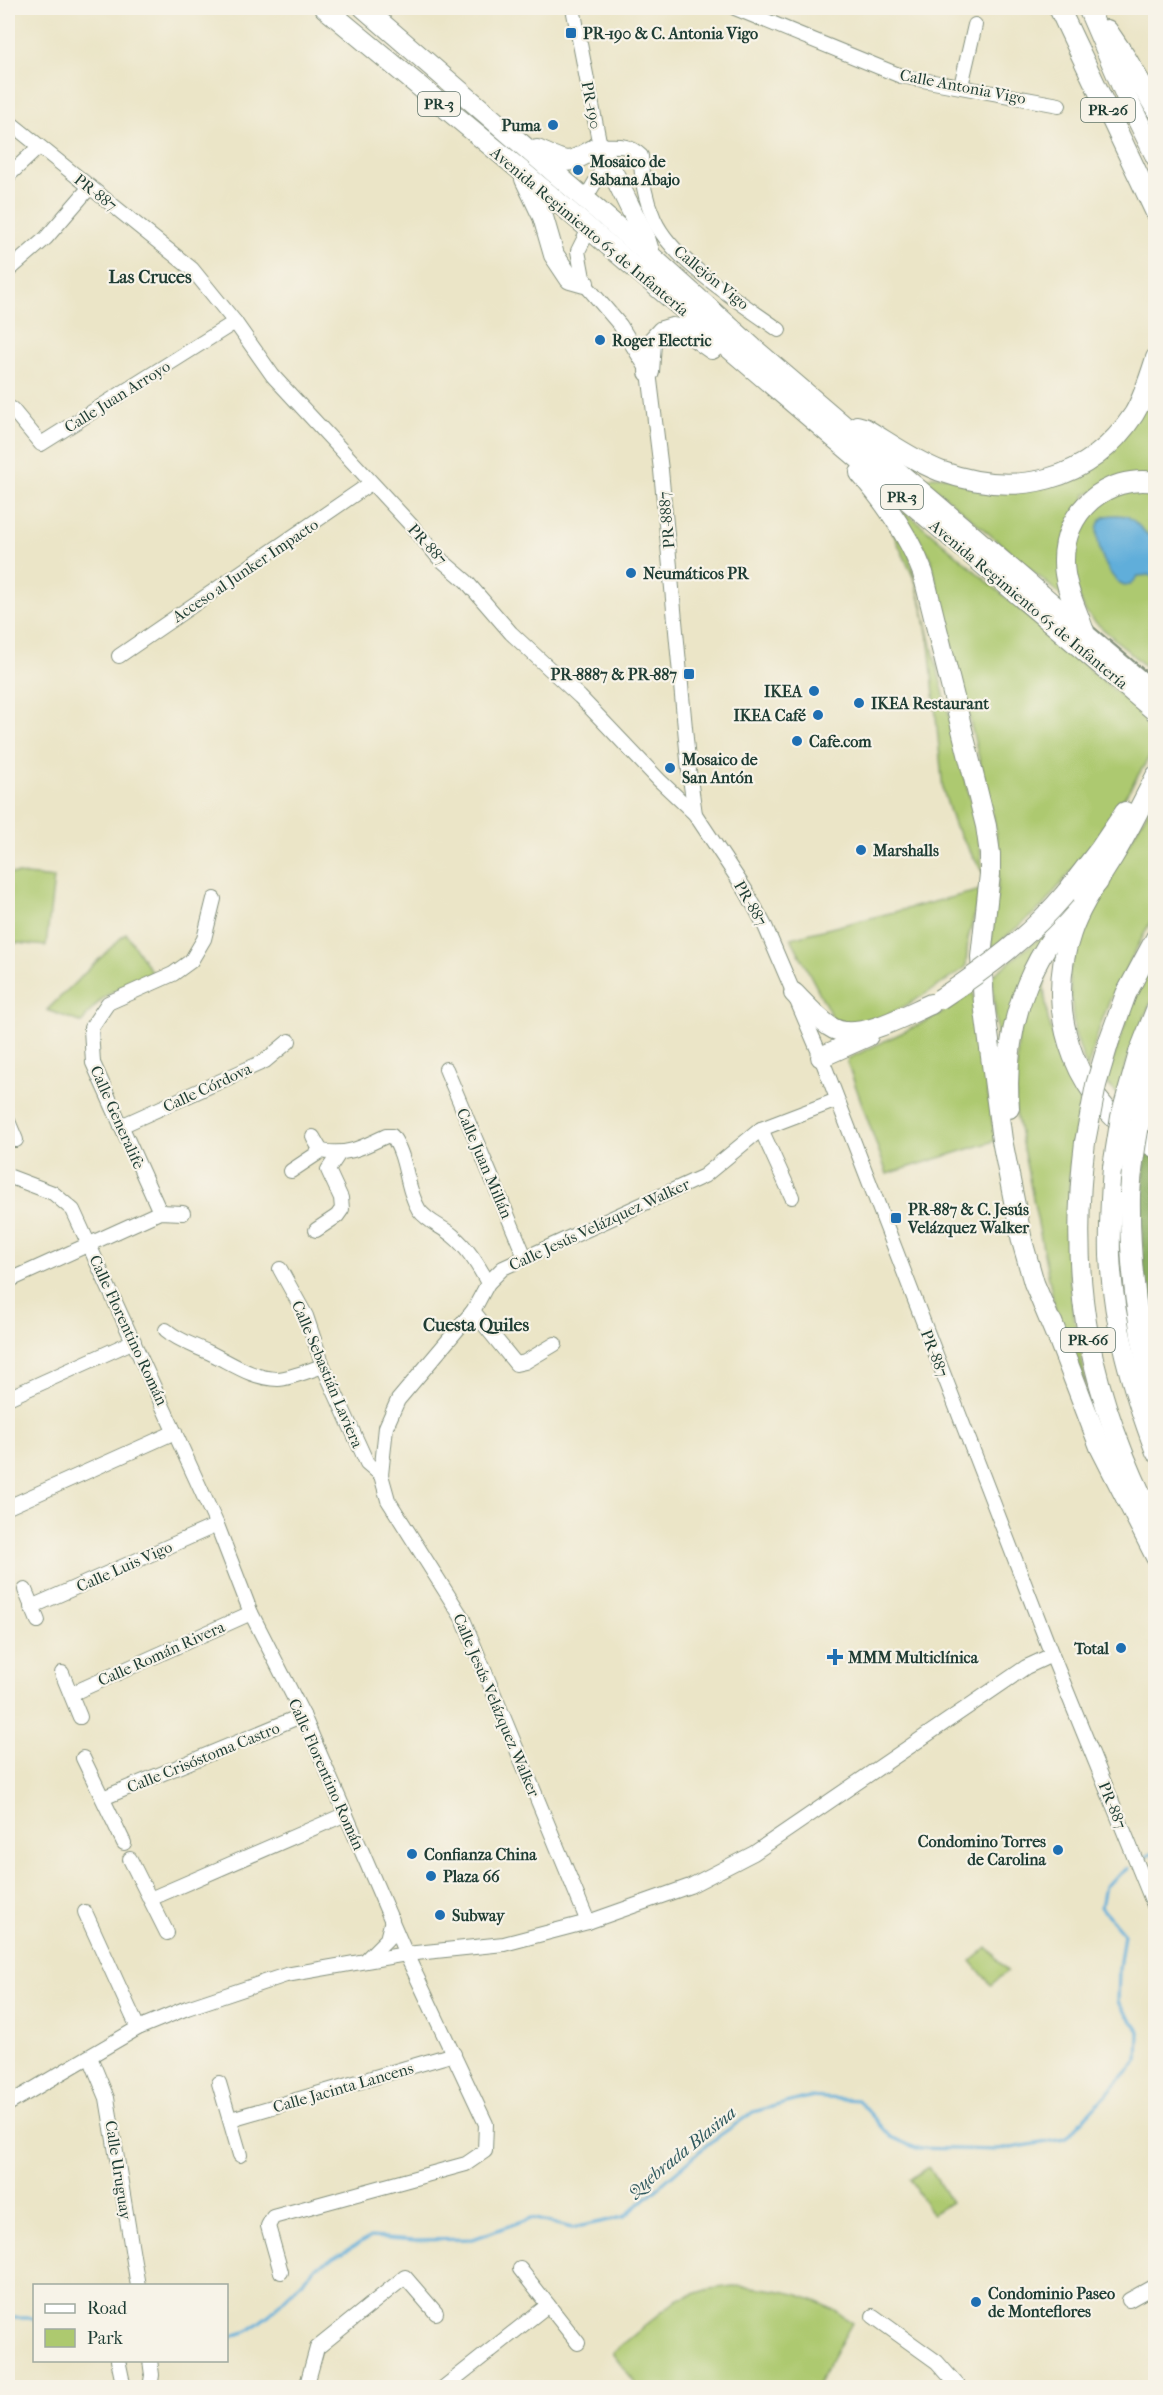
<svg xmlns="http://www.w3.org/2000/svg" width="1163" height="2395" font-family="'IM FELL French Canon',serif">
	<style>
		.green { fill: #adc96f; stroke: #668352; stroke-width: 1.5 }
		.forest { fill: #8aad62; stroke: #54754b; stroke-width: 1.5 }
		.water { fill: #60aeda; stroke: #407687; stroke-width: 1.5 }
		.lines { fill: none; stroke-linecap: round; stroke-linejoin: round }
		.stream { stroke: #60aeda; stroke-width: 3 }
		.minor-casing { stroke: #85917e; stroke-width: 16 }
		.major-casing { stroke: #85917e; stroke-width: 20 }
		.highway-casing { stroke: #85917e; stroke-width: 22 }
		.minor { stroke: #fff; stroke-width: 14 }
		.major { stroke: #fff; stroke-width: 16 }
		.highway { stroke: #fff; stroke-width: 20 }
		.highway-bridge-casing { stroke: #85917e; stroke-width: 22; stroke-linecap: butt }
		.highway-bridge { stroke: #fff; stroke-width: 20 }
		.poi-dot { fill: #1f6fb2; stroke: #f7f3e8; stroke-width: 2 }
		.labels { text-anchor: middle; stroke-width: 4.5; stroke-linejoin: round; paint-order: stroke }
		.shield { fill: #f7f3e8; stroke: #60746a; stroke-width: 1.5 }
		.shield-label { font-size: 15px; font-weight: bold; fill: #1f3d34 }
		.poi-label { font-size: 16px; font-weight: bold; fill: #1f3d34; stroke: #f7f3e8; text-anchor: start }
		.street-label { font-size: 16px; fill: #1f3d34; stroke: #f7f3e8 }
		.neighbourhood-label { font-size: 18px; font-weight: bold; fill: #1f3d34; stroke: #f7f3e8 }
		.water-label { font-size: 18px; font-style: italic; fill: #2f595e; stroke: #f7f3e8 }
	</style>
	<rect width="100%" height="100%" fill="#f7f3e8"/>
	<filter id="ink" filterUnits="userSpaceOnUse"><feTurbulence type="fractalNoise" baseFrequency=".0167" numOctaves="2"/><feDisplacementMap in="SourceGraphic" scale="12" xChannelSelector="R" yChannelSelector="G"/><feConvolveMatrix kernelMatrix="1 2 1 2 8 2 1 2 1" color-interpolation-filters="sRGB"/></filter>
	<filter id="wash" filterUnits="userSpaceOnUse"><feTurbulence type="fractalNoise" baseFrequency=".008" numOctaves="4" result="noise"/><feDisplacementMap in="SourceGraphic" scale="24" xChannelSelector="R" yChannelSelector="G"/><feGaussianBlur stdDeviation="1.35" result="paint"/><feColorMatrix in="noise" values="0 0 0 0 0 0 0 0 0 0 0 0 0 0 0 0 0 1.4 0 .05"/><feComposite in="paint" operator="in"/></filter>
	<g filter="url(#wash)">
		<rect width="100%" height="100%" fill="#ebe5c7"/>
		<!-- green -->
		<g class="green">
			<path d="M 1155,383 L 1155,474 L 1086,494 L 1063,597 L 927,481 L 928,478 L 932,476 L 1063,481 Z"/>
			<path d="M 1155,486 L 1155,675 L 1094,621 L 1085,611 L 1071,576 L 1073,532 L 1111,492 Z"/>
			<path d="M 905,511 L 1155,725 L 1155,748 L 1103,832 L 1043,906 L 990,950 L 1000,863 L 994,820 L 930,556 L 903,515 Z"/>
			<path d="M 892,531 L 907,546 L 979,835 L 983,873 L 954,825 L 943,790 L 929,643 L 923,609 L 917,585 Z"/>
			<path d="M 1155,799 L 1155,913 L 1110,1000 L 1101,1023 L 1087,1070 L 1074,1031 L 1069,974 L 1085,915 Z"/>
			<path d="M 8,873 L 54,878 L 46,946 L 8,942 Z"/>
			<path d="M 981,890 L 968,939 L 966,967 C 947,981 877,1027 855,1026 C 848,1026 839,1021 833,1019 L 791,938 Z"/>
			<path d="M 1053,923 L 1000,1068 L 992,976 L 1038,939 Z"/>
			<path d="M 126,933 L 152,973 C 120,988 102,991 82,1023 L 47,1010 Z"/>
			<path d="M 1155,951 L 1155,993 L 1130,1051 L 1118,1094 L 1106,1083 C 1119,1037 1135,994 1155,951 Z"/>
			<path d="M 1046,964 L 1048,965 L 1044,988 L 1048,1019 L 1060,1058 L 1082,1094 L 1071,1157 L 1067,1243 L 1072,1304 L 1087,1388 L 1056,1314 L 1015,1108 L 1018,1036 Z"/>
			<path d="M 973,991 L 995,1141 L 887,1174 L 847,1062 L 849,1058 L 939,1015 Z"/>
			<path d="M 987,1947 L 1007,1971 L 991,1985 L 971,1961 Z"/>
			<path d="M 929,2167 L 951,2202 L 932,2214 L 910,2179 Z"/>
			<path d="M 733,2286 C 777,2288 818,2294 852,2323 L 816,2387 L 638,2387 L 612,2353 L 678,2299 L 710,2289 Z"/>
		</g>
		<!-- forest -->
		<path class="forest" d="M 1146,1152 L 1155,1158 L 1155,1334 L 1152,1334 C 1141,1273 1138,1214 1146,1152 Z"/>
		<!-- water -->
		<path class="water" d="M 1117,515 L 1127,516 L 1135,522 L 1151,538 L 1155,539 L 1155,581 L 1150,575 L 1138,576 C 1118,610 1088,537 1100,521 C 1104,515 1111,515 1117,515 Z"/>
		<g class="lines">
			<!-- stream -->
			<g class="stream">
				<path d="M 1145,1857 L 1156,1851"/>
				<path d="M 8,2318 L 34,2318"/>
				<path d="M 226,2338 L 248,2331 L 270,2314 L 316,2267 L 371,2237 L 415,2240 L 473,2239 L 531,2218 L 572,2228 L 624,2217 L 709,2143 L 753,2112 L 809,2097 L 858,2100 L 891,2137 L 916,2148 L 999,2150 L 1065,2139 L 1138,2060 L 1139,2031 L 1118,2002 L 1119,1969 L 1124,1934 L 1101,1907 L 1105,1886 L 1128,1868"/>
			</g>
		</g>
	</g>
	<g filter="url(#ink)">
		<g class="lines">
			<!-- minor casing -->
			<g class="minor-casing">
				<g id="minor">
					<path d="M 573,8 L 600,146 L 601,172 L 585,199"/>
					<path d="M 735,8 L 901,76 L 1059,105"/>
					<path d="M 961,86 L 975,25"/>
					<path d="M 8,121 L 192,269 L 235,322 L 273,376 L 411,525 L 439,558 L 466,581 L 511,633 L 580,697 L 659,780 L 695,814 L 746,891 L 765,926 L 821,1057 L 1052,1655 L 1156,1910"/>
					<path d="M 600,146 C 617,146 628,143 641,156 C 641,178 645,199 654,219 C 672,261 742,303 779,330"/>
					<path d="M 8,176 L 39,147"/>
					<path d="M 589,229 L 578,251 L 584,283 L 620,325 L 649,372 L 661,470 L 689,771 L 695,814"/>
					<path d="M 8,271 L 46,238 L 90,187"/>
					<path d="M 8,412 L 12,409 L 41,444 L 235,322"/>
					<path d="M 119,656 L 371,483"/>
					<path d="M 446,1069 L 525,1257"/>
					<path d="M 8,1121 L 16,1140"/>
					<path d="M 121,1126 L 265,1061 L 289,1041"/>
					<path d="M 761,1129 L 792,1197"/>
					<path d="M 313,1137 L 321,1151"/>
					<path d="M 291,1171 L 321,1151 C 348,1156 363,1147 386,1136 L 392,1136 C 408,1158 405,1187 419,1210 C 428,1222 441,1226 452,1235 C 468,1248 478,1265 488,1283"/>
					<path d="M 8,1176 L 53,1193 L 73,1210 L 217,1525 L 251,1613 L 303,1715 L 406,1954 L 486,2124 L 485,2151 L 466,2164 L 273,2217 L 268,2226 L 281,2272"/>
					<path d="M 160,1212 L 93,1063 L 91,1028 L 108,1003 L 173,974 L 191,961 L 204,939 L 214,899"/>
					<path d="M 316,1230 L 337,1216 L 342,1209 L 341,1198 L 328,1170 L 338,1155"/>
					<path d="M 280,1269 L 306,1316 L 323,1366 L 367,1463 L 381,1475"/>
					<path d="M 8,1281 L 160,1212 L 183,1213"/>
					<path d="M 473,1311 L 516,1364 L 525,1362 L 555,1344"/>
					<path d="M 166,1330 C 179,1341 193,1345 208,1352 C 230,1362 252,1379 278,1379 C 292,1378 310,1370 323,1366"/>
					<path d="M 8,1398 L 134,1341"/>
					<path d="M 8,1507 L 175,1432"/>
					<path d="M 25,1590 L 38,1621"/>
					<path d="M 31,1607 L 217,1525"/>
					<path d="M 62,1673 L 80,1717"/>
					<path d="M 71,1694 L 251,1613"/>
					<path d="M 83,1758 L 124,1843"/>
					<path d="M 103,1798 L 303,1715"/>
					<path d="M 130,1859 L 167,1933"/>
					<path d="M 150,1899 L 346,1814"/>
					<path d="M 85,1912 L 138,2028"/>
					<path d="M 588,1922 L 463,1619 L 388,1500 L 381,1475 L 386,1427 L 398,1400 L 473,1311 L 488,1283 L 503,1268 L 704,1176 L 761,1129 L 837,1100"/>
					<path d="M 366,1960 L 387,1939 L 392,1920"/>
					<path d="M 90,2057 L 107,2098 L 138,2286"/>
					<path d="M 219,2083 L 240,2155"/>
					<path d="M 8,2104 L 138,2028 L 187,2008 L 286,1975 L 406,1954 L 504,1944 L 588,1922 L 690,1886 L 754,1853 L 1026,1667 L 1052,1655"/>
					<path d="M 231,2119 L 454,2054"/>
					<path d="M 520,2269 L 578,2343"/>
					<path d="M 1129,2300 L 1156,2285"/>
					<path d="M 873,2316 L 937,2362 L 960,2388"/>
					<path d="M 118,2360 L 124,2388"/>
					<path d="M 150,2360 L 152,2375 L 150,2388"/>
					<path d="M 306,2388 L 317,2348 L 405,2277 L 436,2313"/>
					<path d="M 443,2388 L 548,2305"/>
				</g>
			</g>
			<!-- major casing -->
			<g class="major-casing">
				<path id="major" d="M 1084,631 L 1156,692"/>
			</g>
			<!-- highway casing -->
			<g class="highway-casing">
				<g id="highway">
					<path d="M 325,8 L 519,169 L 1156,712"/>
					<path d="M 364,8 L 651,256 L 753,348 L 1084,631"/>
					<path d="M 1059,8 L 1156,213"/>
					<path d="M 1088,8 L 1126,96 L 1156,157"/>
					<path d="M 1107,30 L 1126,58 L 1156,109"/>
					<path d="M 537,150 C 574,166 566,164 600,146 L 645,238 L 649,251"/>
					<path d="M 525,179 L 543,217 L 554,255 L 570,279 L 584,283"/>
					<path d="M 649,372 L 651,343 L 662,331 L 672,328 L 685,330 L 712,349"/>
					<path d="M 857,426 L 864,428 C 889,443 914,461 940,471 C 1015,498 1089,483 1134,414 C 1144,397 1150,377 1156,358"/>
					<path d="M 860,473 C 886,503 909,536 923,573 L 986,826 L 990,854 L 990,874 L 981,957 L 984,1003 L 1002,1140 L 1022,1241 L 1034,1283 L 1055,1333"/>
					<path d="M 1083,629 C 1076,608 1064,585 1064,562 C 1063,512 1106,474 1156,482"/>
					<path d="M 1156,776 C 1142,804 1129,830 1113,857 C 1098,881 1080,906 1071,933 C 1042,1016 1078,1107 1156,1148"/>
					<path d="M 1066,893 L 1100,849 L 1125,812"/>
					<path d="M 794,993 C 805,1004 816,1017 829,1026 C 855,1045 905,1015 931,1004"/>
					<path d="M 1109,1041 L 1126,994 L 1156,938"/>
					<path d="M 1139,1053 L 1156,1010"/>
					<path d="M 821,1057 L 868,1036"/>
					<path d="M 1009,1108 C 1002,1016 1034,947 1098,882"/>
					<path d="M 1085,1142 C 1067,1287 1090,1396 1156,1526"/>
					<path d="M 1113,1167 C 1111,1196 1109,1225 1110,1255 C 1113,1324 1132,1388 1156,1452"/>
					<path d="M 1130,1194 C 1129,1265 1137,1333 1156,1402"/>
					<path d="M 1052,1322 L 1100,1447 L 1156,1557"/>
				</g>
			</g>
			<!-- minor -->
			<use href="#minor" class="minor"/>
			<!-- major -->
			<use href="#major" class="major"/>
			<!-- highway -->
			<use href="#highway" class="highway"/>
			<!-- highway-bridge casing -->
			<g class="highway-bridge-casing">
				<g id="highway-bridge">
					<path d="M 940,999 C 987,968 1030,936 1066,893"/>
					<path d="M 1085,1142 L 1096,1085 L 1109,1041"/>
					<path d="M 1113,1167 L 1121,1117 L 1139,1053"/>
					<path d="M 1130,1194 C 1133,1148 1142,1104 1155,1060"/>
				</g>
			</g>
			<!-- highway-bridge -->
			<use href="#highway-bridge" class="highway-bridge"/>
		</g>
	</g>
	<!-- markers -->
	<g class="poi-dot">
		<rect x="565" y="27" width="12" height="12" rx="3"/>
		<circle cx="553" cy="125" r="6"/>
		<circle cx="578" cy="170" r="6"/>
		<circle cx="600" cy="340" r="6"/>
		<circle cx="631" cy="573" r="6"/>
		<rect x="683" y="668" width="12" height="12" rx="3"/>
		<circle cx="814" cy="691" r="6"/>
		<circle cx="859" cy="703" r="6"/>
		<circle cx="818" cy="715" r="6"/>
		<circle cx="797" cy="741" r="6"/>
		<circle cx="670" cy="768" r="6"/>
		<circle cx="861" cy="850" r="6"/>
		<rect x="890" y="1212" width="12" height="12" rx="3"/>
		<circle cx="1121" cy="1648" r="6"/>
		<path d="M832 1648h6v6h6v6h-6v6h-6v-6h-6v-6h6z"/>
		<circle cx="1058" cy="1850" r="6"/>
		<circle cx="412" cy="1854" r="6"/>
		<circle cx="431" cy="1876" r="6"/>
		<circle cx="440" cy="1915" r="6"/>
		<circle cx="976" cy="2302" r="6"/>
	</g>
	<g class="labels">
		<!-- shield labels -->
		<g class="shield">
			<rect x="418" y="92" width="42" height="24" rx="4.5"/>
			<rect x="1081" y="98" width="54" height="24" rx="4.5"/>
			<rect x="881" y="485" width="42" height="24" rx="4.5"/>
			<rect x="1061" y="1328" width="54" height="24" rx="4.5"/>
		</g>
		<g class="shield-label">
			<text x="439" y="109">PR-3</text>
			<text x="1108" y="115">PR-26</text>
			<text x="902" y="502">PR-3</text>
			<text x="1088" y="1345">PR-66</text>
		</g>
		<!-- poi labels -->
		<g class="poi-label">
			<text x="583" y="39">PR-190 &amp; C. Antonia Vigo</text>
			<text x="541" y="131" text-anchor="end">Puma</text>
			<text x="590" y="167">Mosaico de<tspan x="590" dy="18">Sabana Abajo</tspan></text>
			<text x="612" y="346">Roger Electric</text>
			<text x="643" y="579">Neumáticos PR</text>
			<text x="677" y="680" text-anchor="end">PR-8887 &amp; PR-887</text>
			<text x="802" y="697" text-anchor="end">IKEA</text>
			<text x="871" y="709">IKEA Restaurant</text>
			<text x="806" y="721" text-anchor="end">IKEA Café</text>
			<text x="809" y="747">Cafe.com</text>
			<text x="682" y="765">Mosaico de<tspan x="682" dy="18">San Antón</tspan></text>
			<text x="873" y="856">Marshalls</text>
			<text x="908" y="1215">PR-887 &amp; C. Jesús<tspan x="908" dy="18">Velázquez Walker</tspan></text>
			<text x="1109" y="1654" text-anchor="end">Total</text>
			<text x="848" y="1663">MMM Multiclínica</text>
			<text x="1046" y="1847" text-anchor="end">Condomino Torres<tspan x="1046" dy="18">de Carolina</tspan></text>
			<text x="424" y="1860">Confianza China</text>
			<text x="443" y="1882">Plaza 66</text>
			<text x="452" y="1921">Subway</text>
			<text x="988" y="2299">Condominio Paseo<tspan x="988" dy="18">de Monteflores</tspan></text>
		</g>
		<!-- street labels -->
		<g class="street-label">
			<text transform="translate(963 86) rotate(11)" y="6">Calle Antonia Vigo</text>
			<text transform="translate(592 105) rotate(79)" y="6">PR-190</text>
			<text transform="translate(96 192) rotate(38)" y="6">PR-887</text>
			<text transform="translate(590 231) rotate(40)" y="6">Avenida Regimiento 65 de Infantería</text>
			<text transform="translate(712 277) rotate(39)" y="6">Callejón Vigo</text>
			<text transform="translate(117 396) rotate(-32)" y="6">Calle Juan Arroyo</text>
			<text transform="translate(666 520) rotate(-95)" y="6">PR-8887</text>
			<text transform="translate(428 544) rotate(48)" y="6">PR-887</text>
			<text transform="translate(245 570) rotate(-34)" y="6">Acceso al Junker Impacto</text>
			<text transform="translate(1029 604) rotate(40)" y="6">Avenida Regimiento 65 de Infantería</text>
			<text transform="translate(751 903) rotate(60)" y="6">PR-887</text>
			<text transform="translate(207 1087) rotate(-25)" y="6">Calle Córdova</text>
			<text transform="translate(118 1117) rotate(66)" y="6">Calle Generalife</text>
			<text transform="translate(485 1163) rotate(67)" y="6">Calle Juan Millán</text>
			<text transform="translate(599 1224) rotate(-25)" y="6">Calle Jesús Velázquez Walker</text>
			<text transform="translate(129 1330) rotate(65)" y="6">Calle Florentino Román</text>
			<text transform="translate(935 1353) rotate(69)" y="6">PR-887</text>
			<text transform="translate(328 1374) rotate(67)" y="6">Calle Sebastián Laviera</text>
			<text transform="translate(124 1566) rotate(-24)" y="6">Calle Luis Vigo</text>
			<text transform="translate(161 1653) rotate(-24)" y="6">Calle Román Rivera</text>
			<text transform="translate(497 1705) rotate(67)" y="6">Calle Jesús Velázquez Walker</text>
			<text transform="translate(203 1757) rotate(-22)" y="6">Calle Crisóstoma Castro</text>
			<text transform="translate(327 1774) rotate(66)" y="6">Calle Florentino Román</text>
			<text transform="translate(1113 1805) rotate(68)" y="6">PR-887</text>
			<text transform="translate(343 2087) rotate(-16)" y="6">Calle Jacinta Lancens</text>
			<text transform="translate(119 2170) rotate(81)" y="6">Calle Uruguay</text>
		</g>
		<!-- neighbourhood labels -->
		<g class="neighbourhood-label">
			<text x="150" y="283">Las Cruces</text>
			<text x="476" y="1331">Cuesta Quiles</text>
		</g>
		<!-- water labels -->
		<g class="water-label">
			<text transform="translate(682 2152) rotate(-39)" y="6">Quebrada Blasina</text>
		</g>
	</g>
	<!-- margin -->
	<rect width="1163" height="2395" fill="none" stroke="#f7f3e8" stroke-width="30"/>
	<!-- legend -->
	<rect x="33" y="2284" width="195" height="78" fill="#f7f3e8" stroke="#a1aaa0" stroke-width="1.5"/>
	<rect x="45" y="2304" width="30" height="9" fill="#ffffff" stroke="#a1aaa0" stroke-width="1.5"/>
	<text x="87" y="2314" font-size="18" fill="#1f3d34">Road</text>
	<rect x="45" y="2329" width="30" height="18" fill="#adc96f" stroke="#a1aaa0" stroke-width="1.5"/>
	<text x="87" y="2344" font-size="18" fill="#1f3d34">Park</text>
</svg>
